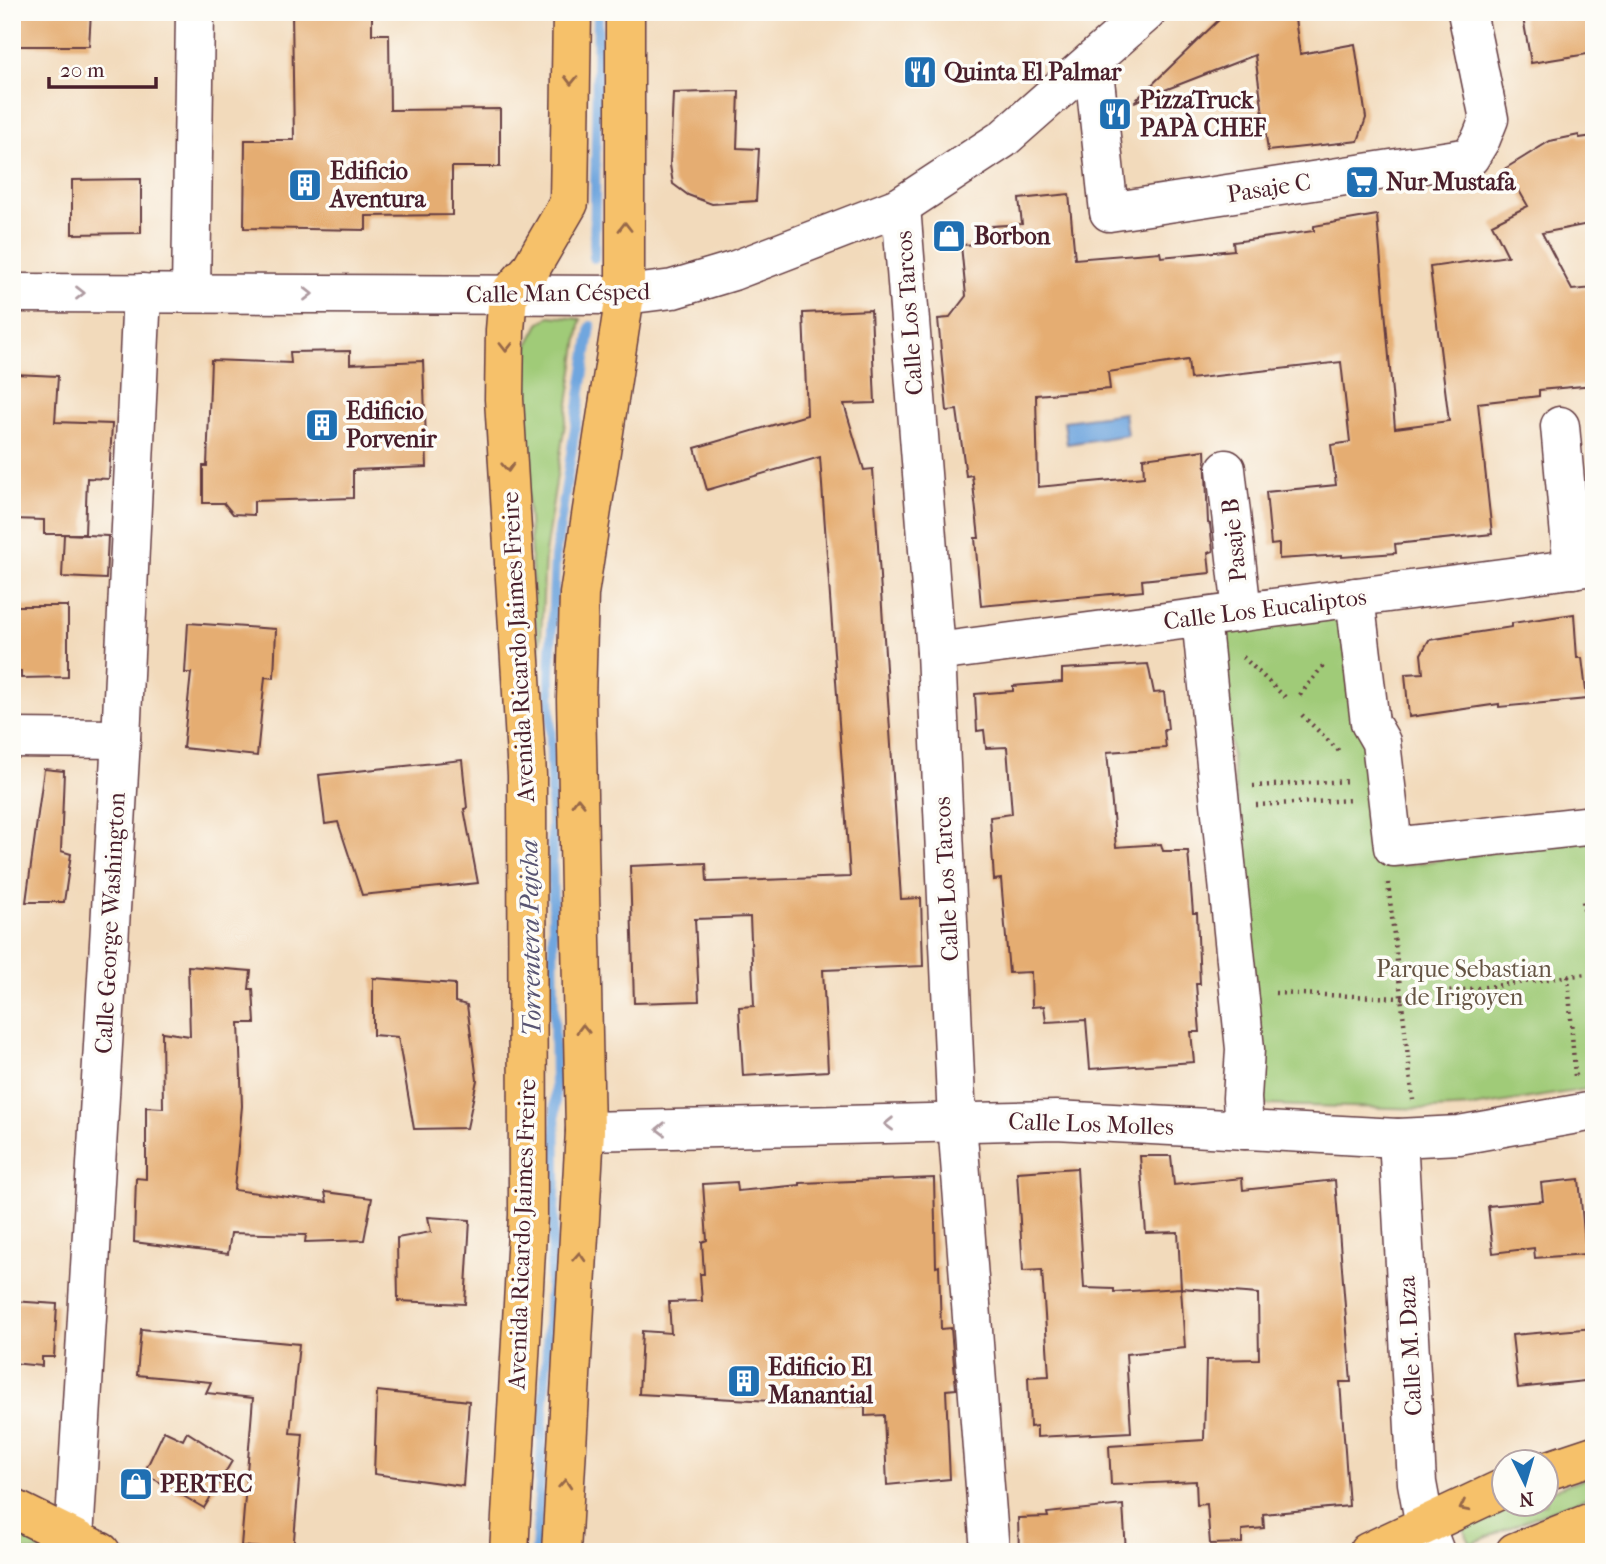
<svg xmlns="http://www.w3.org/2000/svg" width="1606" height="1564" font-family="'IM FELL French Canon',serif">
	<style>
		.green { fill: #a0cb78; stroke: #757552; stroke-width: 2 }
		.water { fill: #70a6de; stroke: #5d6284; stroke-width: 2 }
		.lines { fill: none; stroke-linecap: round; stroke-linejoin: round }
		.stream { stroke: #70a6de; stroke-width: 10 }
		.building { fill: #e5ad72 }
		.minor-casing { stroke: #633b41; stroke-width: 41 }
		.major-casing { stroke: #633b41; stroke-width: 41 }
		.path { stroke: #633b41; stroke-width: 4.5; stroke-dasharray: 2 5; stroke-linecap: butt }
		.minor { stroke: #fff; stroke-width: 38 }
		.major { stroke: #f6c16b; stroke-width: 38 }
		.oneway { stroke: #976848 }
		.oneway2 { stroke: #ae9aa0 }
		.labels { text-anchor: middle; stroke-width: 7; stroke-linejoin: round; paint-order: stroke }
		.poi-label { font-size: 24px; font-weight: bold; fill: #4a1f2b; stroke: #fdfcf7; text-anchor: start }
		.street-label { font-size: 24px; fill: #4a1f2b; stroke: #fdfcf7 }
		.park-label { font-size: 24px; fill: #645342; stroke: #fdfcf7 }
		.water-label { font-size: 26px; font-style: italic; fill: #595573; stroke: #fdfcf7 }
	</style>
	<rect width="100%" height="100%" fill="#fdfcf7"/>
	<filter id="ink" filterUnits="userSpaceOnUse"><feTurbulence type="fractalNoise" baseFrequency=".0143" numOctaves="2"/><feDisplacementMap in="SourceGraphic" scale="14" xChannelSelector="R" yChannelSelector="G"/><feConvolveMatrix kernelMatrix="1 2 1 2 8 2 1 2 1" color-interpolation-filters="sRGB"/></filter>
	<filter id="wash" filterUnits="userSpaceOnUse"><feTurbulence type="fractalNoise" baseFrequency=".00686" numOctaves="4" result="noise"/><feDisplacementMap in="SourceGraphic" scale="28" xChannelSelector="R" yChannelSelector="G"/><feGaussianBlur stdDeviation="1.57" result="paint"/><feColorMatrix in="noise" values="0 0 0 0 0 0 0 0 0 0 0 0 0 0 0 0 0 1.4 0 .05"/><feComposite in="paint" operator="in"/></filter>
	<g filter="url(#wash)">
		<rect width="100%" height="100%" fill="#f2dabb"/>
		<!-- green -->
		<g class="green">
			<path d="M 550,316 L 581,319 L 545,553 L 540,660 L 534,605 L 522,406 L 523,354 L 539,324 Z"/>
			<path d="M 1336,617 L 1345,619 L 1383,863 L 1393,867 L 1594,837 L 1594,1088 L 1473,1107 L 1433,1109 L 1262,1105 L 1262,1050 L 1219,633 Z"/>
			<path d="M 1594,1475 L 1594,1495 L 1537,1516 L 1471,1544 L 1463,1529 L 1515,1505 L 1546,1504 L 1547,1492 Z"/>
			<path d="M 12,1533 L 42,1547 L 40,1552 L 12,1551 Z"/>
		</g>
		<!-- water -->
		<path class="water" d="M 1124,413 L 1127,435 L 1067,444 L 1064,421 Z"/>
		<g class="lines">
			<!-- stream -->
			<g class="stream">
				<path d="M 594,258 L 598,12"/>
				<path d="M 536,1552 L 556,1176 L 550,674 L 555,557 L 591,326"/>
			</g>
		</g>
		<g id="blocks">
			<!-- building -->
			<g class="building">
				<path d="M 12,12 L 91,12 L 89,46 L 12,46 Z"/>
				<path d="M 292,12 L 372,12 L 372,34 L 389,34 L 390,110 L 500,109 L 500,167 L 452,167 L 452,215 L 366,216 L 366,230 L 244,228 L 245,140 L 294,140 Z"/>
				<path d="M 1227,12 L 1294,12 L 1300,54 L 1355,44 L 1366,118 L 1358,141 L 1268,151 L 1255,55 L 1134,102 Z"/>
				<path d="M 1522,12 L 1594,12 L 1594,53 L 1531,63 Z"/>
				<path d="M 739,91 L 737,148 L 759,149 L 756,201 L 712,204 L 688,195 L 673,184 L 670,165 L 673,93 Z"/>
				<path d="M 1579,135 L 1579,138 L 1594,136 L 1594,223 L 1542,233 L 1572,290 L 1594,288 L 1594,385 L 1539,390 L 1539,396 L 1478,403 L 1492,534 L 1395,544 L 1396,553 L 1342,557 L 1342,555 L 1279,559 L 1279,544 L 1271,545 L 1266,492 L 1336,485 L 1331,445 L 1350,442 L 1341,362 L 1190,379 L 1188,360 L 1108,372 L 1110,389 L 1036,395 L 1038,487 L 1144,477 L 1143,458 L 1205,450 L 1208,523 L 1210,524 L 1213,551 L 1208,553 L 1210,573 L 1142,580 L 1143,591 L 981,606 L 975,538 L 979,538 L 972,475 L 966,476 L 957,410 L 947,411 L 938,319 L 949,318 L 966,296 L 961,245 L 980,244 L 979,234 L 994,234 L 992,226 L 1022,224 L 1019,199 L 1069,194 L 1075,259 L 1160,252 L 1161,257 L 1234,250 L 1233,242 L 1314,231 L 1314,226 L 1377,215 L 1395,428 L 1449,421 L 1430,267 L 1508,256 L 1492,224 L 1528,206 L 1506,168 L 1550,141 Z"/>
				<path d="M 141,179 L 141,233 L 72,234 L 72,180 Z"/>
				<path d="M 871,310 L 875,403 L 844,404 L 864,470 L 873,469 L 901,899 L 921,898 L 923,966 L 823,970 L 828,1071 L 743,1076 L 739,1007 L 754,1006 L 750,917 L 695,919 L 699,1001 L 634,1003 L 630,866 L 706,863 L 707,882 L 850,877 L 820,457 L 707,490 L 695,448 L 807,415 L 803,313 Z"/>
				<path d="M 350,351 L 350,364 L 423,361 L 427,467 L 353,470 L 353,498 L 254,501 L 254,515 L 233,514 L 224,503 L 203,503 L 203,466 L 207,466 L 211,360 L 291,363 L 290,352 Z"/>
				<path d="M 14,374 L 58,376 L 55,422 L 112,424 L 109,479 L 87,478 L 85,534 L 44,534 L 44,520 L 13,519 Z"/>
				<path d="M 64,534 L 108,536 L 106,579 L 62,577 Z"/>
				<path d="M 12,606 L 68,606 L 68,677 L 21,678 L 21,671 L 12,671 Z"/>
				<path d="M 1574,614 L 1577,658 L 1582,658 L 1587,699 L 1499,707 L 1499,704 L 1409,717 L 1405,674 L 1423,673 L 1421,654 L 1429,640 L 1512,627 L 1512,623 Z"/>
				<path d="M 188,623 L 276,629 L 274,678 L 265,677 L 257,756 L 183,748 L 191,673 L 185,673 Z"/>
				<path d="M 1148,664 L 1154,693 L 1164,692 L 1168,729 L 1164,730 L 1166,748 L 1107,752 L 1116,847 L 1161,844 L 1163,851 L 1188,851 L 1193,913 L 1197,913 L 1200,984 L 1196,984 L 1200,1032 L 1191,1032 L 1194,1062 L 1090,1069 L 1086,1020 L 1046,1022 L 1044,1006 L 1032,1007 L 1031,972 L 1009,973 L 1001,879 L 994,880 L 990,817 L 1012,814 L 1007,747 L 986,748 L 984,730 L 977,731 L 975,694 L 1013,691 L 1013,686 L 1062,682 L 1062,669 Z"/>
				<path d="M 462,760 L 467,808 L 464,809 L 478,883 L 362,895 L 338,822 L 325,824 L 319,775 Z"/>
				<path d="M 44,769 L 64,771 L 61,851 L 71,854 L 64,902 L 26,902 Z"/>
				<path d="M 188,966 L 251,971 L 249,989 L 253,989 L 255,1023 L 239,1023 L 242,1106 L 234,1190 L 327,1202 L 325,1192 L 372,1198 L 364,1240 L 305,1242 L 306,1235 L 231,1233 L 228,1254 L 134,1242 L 136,1178 L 146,1179 L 146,1107 L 163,1108 L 162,1032 L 190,1036 Z"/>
				<path d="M 373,978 L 455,984 L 455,1002 L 467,1005 L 477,1080 L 467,1128 L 414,1129 L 398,1037 L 373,1035 Z"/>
				<path d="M 1140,1156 L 1171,1156 L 1174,1185 L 1242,1178 L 1243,1190 L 1335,1180 L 1351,1382 L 1340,1382 L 1349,1506 L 1263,1514 L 1264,1528 L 1242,1530 L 1242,1543 L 1210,1544 L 1207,1504 L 1197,1505 L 1196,1481 L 1111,1485 L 1109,1446 L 1204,1440 L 1206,1360 L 1259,1359 L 1258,1294 L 1181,1288 L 1178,1232 L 1146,1233 Z"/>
				<path d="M 1077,1168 L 1084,1288 L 1114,1289 L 1114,1292 L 1181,1288 L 1185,1348 L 1126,1354 L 1131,1432 L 1037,1437 L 1037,1426 L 1030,1427 L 1028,1377 L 1049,1376 L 1042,1270 L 1023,1271 L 1017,1172 Z"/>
				<path d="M 934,1178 L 936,1267 L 939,1266 L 941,1329 L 951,1328 L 956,1389 L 946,1390 L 950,1479 L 887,1485 L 884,1415 L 865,1416 L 865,1406 L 639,1394 L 642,1331 L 671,1333 L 669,1302 L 702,1301 L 700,1274 L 704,1274 L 702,1242 L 707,1240 L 703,1184 L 737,1182 L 738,1191 L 800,1185 L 800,1183 Z"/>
				<path d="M 1579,1179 L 1586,1254 L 1535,1258 L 1534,1248 L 1493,1253 L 1488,1206 L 1543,1201 L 1541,1183 Z"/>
				<path d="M 428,1217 L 470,1220 L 465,1304 L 398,1301 L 397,1238 L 431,1232 Z"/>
				<path d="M 12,1301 L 57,1304 L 54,1357 L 42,1357 L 42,1366 L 12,1363 Z"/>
				<path d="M 1594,1328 L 1594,1380 L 1518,1388 L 1512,1335 Z"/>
				<path d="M 141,1329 L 299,1344 L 290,1433 L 303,1434 L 293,1551 L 241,1546 L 253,1398 L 206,1393 L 211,1382 L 137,1375 Z"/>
				<path d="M 377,1391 L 469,1401 L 463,1486 L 374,1474 Z"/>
				<path d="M 164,1431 L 183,1440 L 187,1432 L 232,1461 L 204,1508 L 144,1473 Z"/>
				<path d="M 1123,1505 L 1126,1552 L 1019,1552 L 1018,1518 L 1048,1517 L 1047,1513 Z"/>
			</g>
		</g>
	</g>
	<g filter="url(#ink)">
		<use href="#blocks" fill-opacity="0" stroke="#633b41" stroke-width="2"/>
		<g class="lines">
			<!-- minor casing -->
			<g class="minor-casing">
				<g id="minor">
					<path d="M 1093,61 L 1109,212 L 1470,157 L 1481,139 L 1489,119 L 1467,12"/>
					<path d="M 901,206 L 936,652 L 957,1122 L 990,1552"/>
					<path d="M 12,293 L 625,295 L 673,289 L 733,271 L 901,206 L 1003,139 L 1147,12"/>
					<path d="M 191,293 L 195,12"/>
					<path d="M 1560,426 L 1573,569"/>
					<path d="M 1226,469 L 1242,612"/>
					<path d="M 1355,597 L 1370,723 L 1381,742 L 1393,847 L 1594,825"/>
					<path d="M 1198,618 L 1203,637 L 1245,1049 L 1242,1098 L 1244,1130"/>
					<path d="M 936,652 L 1594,566"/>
					<path d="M 12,738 L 121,739"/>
					<path d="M 585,1131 L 1056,1120 L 1398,1138 L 1459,1135 L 1594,1111"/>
					<path d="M 1398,1138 L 1417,1483 L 1425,1526 L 1435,1552"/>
					<path d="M 69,1552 L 74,1539 L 121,739 L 142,293"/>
				</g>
			</g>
			<!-- major casing -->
			<g class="major-casing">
				<g id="major">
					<path d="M 1546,1471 L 1594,1455"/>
					<path d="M 12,1508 L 101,1552"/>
					<path d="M 509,1552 L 528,1215 L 527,775 L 504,399 L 505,330 L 508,295 L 530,270 L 569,203 L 572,12"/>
					<path d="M 561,1552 L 585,1131 L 576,699 L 579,594 L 625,295 L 625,12"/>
					<path d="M 1368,1552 L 1504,1488"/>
					<path d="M 1515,1552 L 1594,1521"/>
				</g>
			</g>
			<!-- path -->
			<g class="path">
				<path d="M 1243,657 L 1285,697"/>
				<path d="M 1300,695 L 1325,663"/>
				<path d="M 1302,715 L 1341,753"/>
				<path d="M 1253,786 L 1349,781"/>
				<path d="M 1256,805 L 1352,800"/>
				<path d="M 1388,883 L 1413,1100"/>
				<path d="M 1592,973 L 1583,901 L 1594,900"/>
				<path d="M 1568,976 L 1575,1077"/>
				<path d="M 1275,993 L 1402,998 L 1594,973"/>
			</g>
			<!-- minor -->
			<use href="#minor" class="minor"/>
			<!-- major -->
			<use href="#major" class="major"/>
		</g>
		<!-- one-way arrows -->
		<defs><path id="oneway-chevron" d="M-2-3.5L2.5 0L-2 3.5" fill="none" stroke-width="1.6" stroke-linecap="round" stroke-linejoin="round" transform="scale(1.75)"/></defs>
		<g class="oneway">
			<use href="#oneway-chevron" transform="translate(571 80) rotate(91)"/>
			<use href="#oneway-chevron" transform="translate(625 227) rotate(-90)"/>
			<use href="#oneway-chevron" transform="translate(506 347) rotate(90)"/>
			<use href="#oneway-chevron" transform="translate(508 467) rotate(87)"/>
			<use href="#oneway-chevron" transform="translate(578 802) rotate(-91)"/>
			<use href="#oneway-chevron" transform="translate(583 1029) rotate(-91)"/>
			<use href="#oneway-chevron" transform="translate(579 1257) rotate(-87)"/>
			<use href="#oneway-chevron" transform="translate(565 1484) rotate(-86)"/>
			<use href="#oneway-chevron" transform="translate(1464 1507) rotate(154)"/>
		</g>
		<g class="oneway2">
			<use href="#oneway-chevron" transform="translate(80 293)"/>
			<use href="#oneway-chevron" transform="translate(308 294)"/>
			<use href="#oneway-chevron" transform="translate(889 1124) rotate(179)"/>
			<use href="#oneway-chevron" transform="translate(661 1129) rotate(179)"/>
		</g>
	</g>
	<!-- icons -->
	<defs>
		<g id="restaurant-square" transform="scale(1.75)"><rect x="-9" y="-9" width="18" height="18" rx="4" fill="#1f6fb2" stroke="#fdfcf7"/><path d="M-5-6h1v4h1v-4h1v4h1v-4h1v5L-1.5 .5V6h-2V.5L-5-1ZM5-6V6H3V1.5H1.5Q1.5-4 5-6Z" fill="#fff"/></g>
		<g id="supermarket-square" transform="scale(1.75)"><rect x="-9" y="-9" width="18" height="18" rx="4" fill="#1f6fb2" stroke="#fdfcf7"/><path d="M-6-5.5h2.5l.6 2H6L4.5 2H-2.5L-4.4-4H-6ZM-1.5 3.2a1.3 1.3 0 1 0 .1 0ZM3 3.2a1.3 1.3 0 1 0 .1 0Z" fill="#fff"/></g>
		<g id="building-square" transform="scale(1.75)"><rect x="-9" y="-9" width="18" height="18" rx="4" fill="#1f6fb2" stroke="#fdfcf7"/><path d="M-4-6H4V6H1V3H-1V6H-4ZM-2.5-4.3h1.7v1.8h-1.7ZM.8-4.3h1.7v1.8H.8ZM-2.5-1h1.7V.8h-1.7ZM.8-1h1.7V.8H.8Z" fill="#fff"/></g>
		<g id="shop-square" transform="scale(1.75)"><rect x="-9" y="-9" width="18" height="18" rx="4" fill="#1f6fb2" stroke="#fdfcf7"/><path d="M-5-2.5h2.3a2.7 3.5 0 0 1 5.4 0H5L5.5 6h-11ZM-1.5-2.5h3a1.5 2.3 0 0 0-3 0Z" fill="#fff"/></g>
	</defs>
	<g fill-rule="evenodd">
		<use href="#restaurant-square" x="920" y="72"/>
		<use href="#restaurant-square" x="1115" y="114"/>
		<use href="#supermarket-square" x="1362" y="182"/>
		<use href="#building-square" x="305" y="185"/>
		<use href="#shop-square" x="949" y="236"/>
		<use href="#building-square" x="322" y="425"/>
		<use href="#building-square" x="744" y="1381"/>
		<use href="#shop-square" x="136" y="1484"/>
	</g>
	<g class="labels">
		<!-- poi labels -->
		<g class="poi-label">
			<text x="944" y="80">Quinta El Palmar</text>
			<text x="1140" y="108">PizzaTruck<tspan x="1140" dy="28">PAPÀ CHEF</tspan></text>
			<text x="330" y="179">Edificio<tspan x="330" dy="28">Aventura</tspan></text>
			<text x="1386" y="190">Nur Mustafa</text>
			<text x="974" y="244">Borbon</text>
			<text x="346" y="419">Edificio<tspan x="346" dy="28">Porvenir</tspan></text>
			<text x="768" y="1375">Edificio El<tspan x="768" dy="28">Manantial</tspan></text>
			<text x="160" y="1492">PERTEC</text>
		</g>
		<!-- street labels -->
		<g class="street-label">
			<text transform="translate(1269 188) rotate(-9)" y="8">Pasaje C</text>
			<text transform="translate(558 293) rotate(-1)" y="8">Calle Man Césped</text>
			<text transform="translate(909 313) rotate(-94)" y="8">Calle Los Tarcos</text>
			<text transform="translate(1234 540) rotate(-96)" y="8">Pasaje B</text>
			<text transform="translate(1265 609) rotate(-7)" y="8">Calle Los Eucaliptos</text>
			<text transform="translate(518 647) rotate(-93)" y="8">Avenida Ricardo Jaimes Freire</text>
			<text transform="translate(946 879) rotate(-93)" y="8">Calle Los Tarcos</text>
			<text transform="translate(110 923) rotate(-87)" y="8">Calle George Washington</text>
			<text transform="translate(1091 1124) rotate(2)" y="8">Calle Los Molles</text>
			<text transform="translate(522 1234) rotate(-88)" y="8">Avenida Ricardo Jaimes Freire</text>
			<text transform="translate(1410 1346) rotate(-93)" y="8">Calle M. Daza</text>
		</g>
		<!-- park labels -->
		<g class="park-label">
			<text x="1464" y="977">Parque Sebastian<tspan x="1464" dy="28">de Irigoyen</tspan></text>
		</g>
		<!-- water labels -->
		<g class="water-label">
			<text transform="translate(530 938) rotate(-91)" y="9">Torrentera Pajcha</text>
		</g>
	</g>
	<!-- margin -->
	<rect width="1606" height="1564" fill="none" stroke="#fdfcf7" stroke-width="42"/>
	<!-- north arrow -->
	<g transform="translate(1525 1483) rotate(175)"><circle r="33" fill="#fdfcf7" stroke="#b5a4a5" stroke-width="2"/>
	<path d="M0-5L12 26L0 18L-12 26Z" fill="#1f6fb2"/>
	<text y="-10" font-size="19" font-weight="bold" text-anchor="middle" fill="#4a1f2b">N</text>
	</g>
	<!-- scale -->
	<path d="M49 77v10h107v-10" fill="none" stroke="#4a1f2b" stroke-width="3.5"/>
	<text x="60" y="77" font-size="21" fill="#4a1f2b" stroke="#fdfcf7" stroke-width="5" paint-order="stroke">20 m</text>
</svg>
